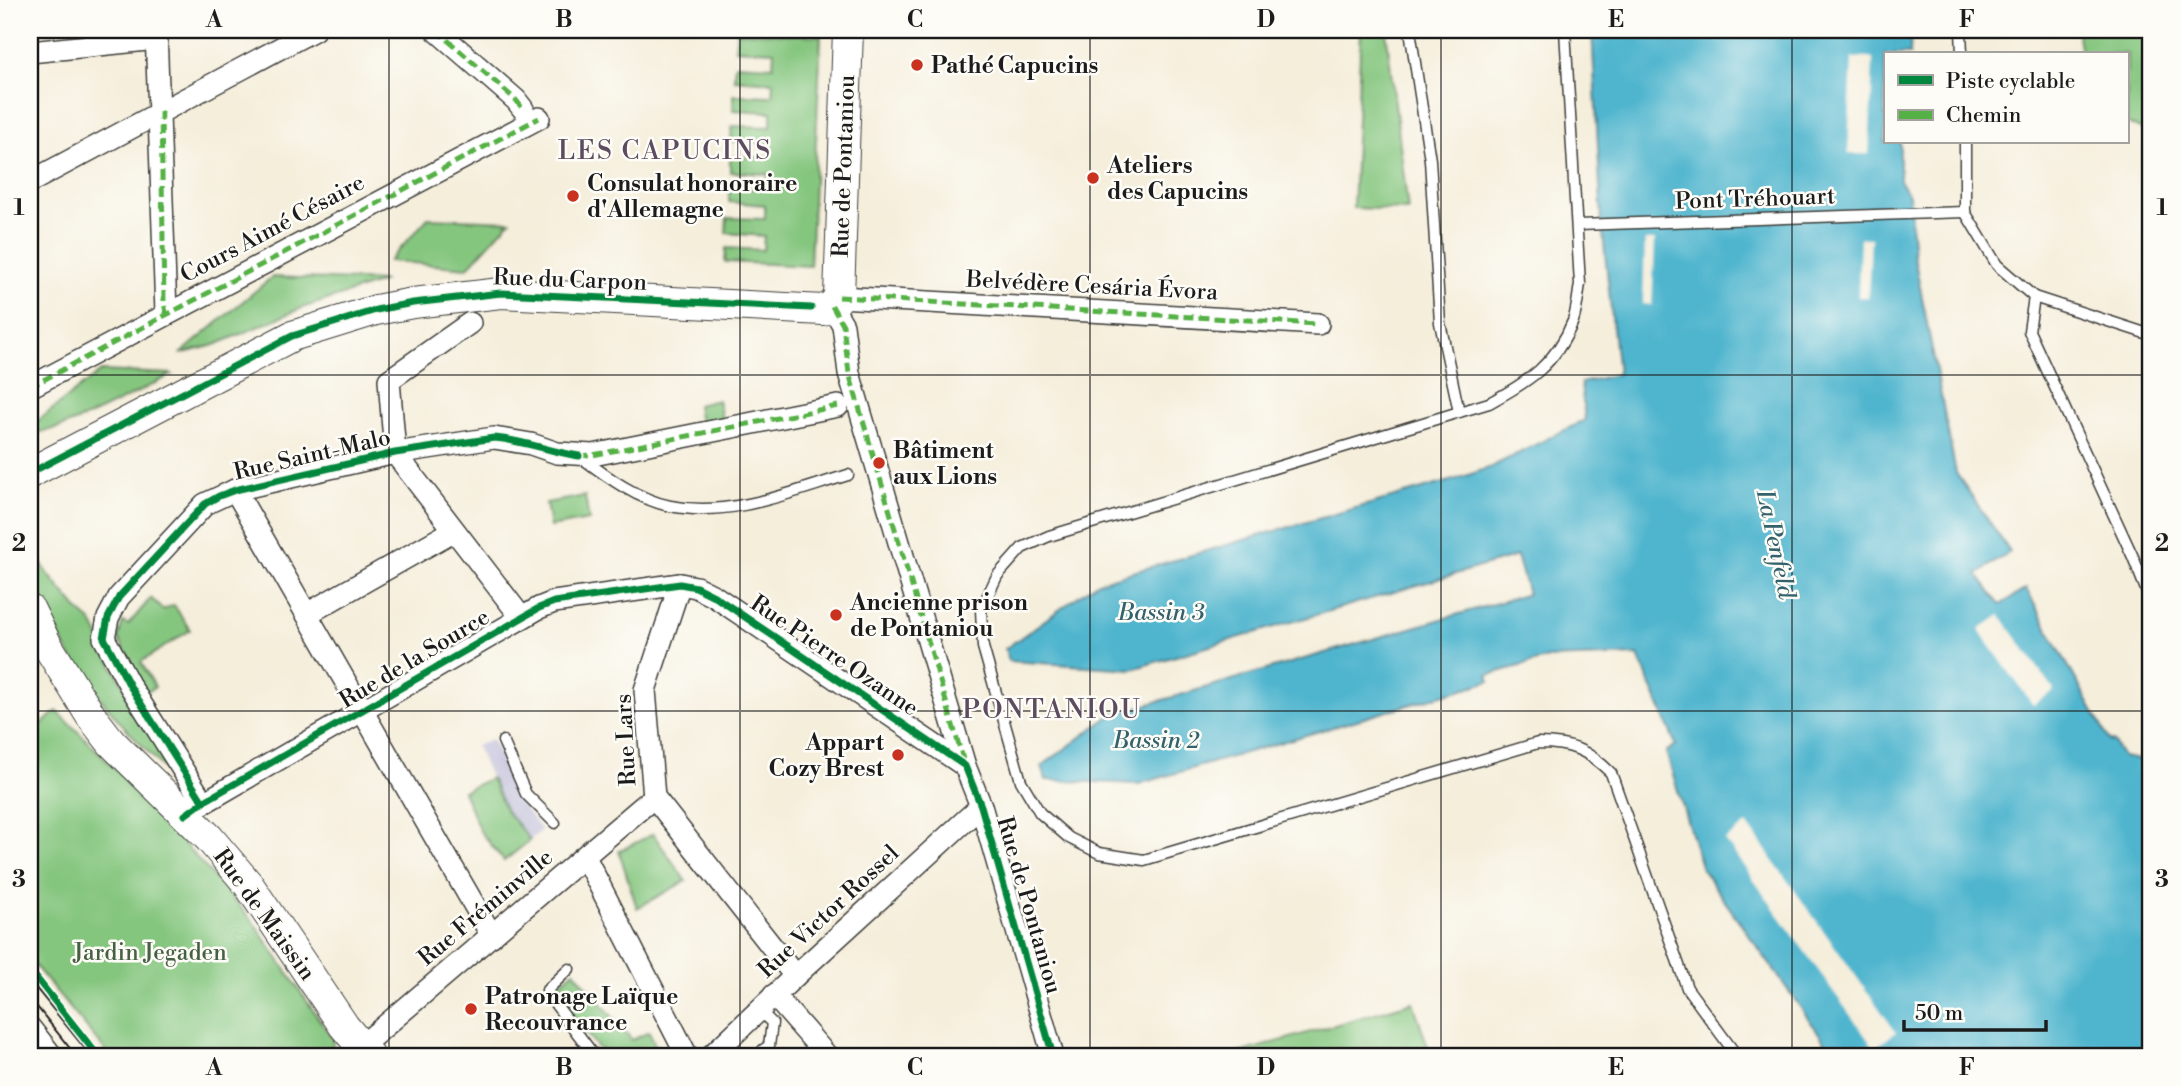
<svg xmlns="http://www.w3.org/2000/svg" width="2181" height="1086" font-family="'Libre Bodoni',serif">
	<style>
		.industrial { fill: #c3c1db }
		.green { fill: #85c67f; stroke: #50714e; stroke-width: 2 }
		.water { fill: #50b5ce; stroke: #366875; stroke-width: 2 }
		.pier { fill: #f5eedb }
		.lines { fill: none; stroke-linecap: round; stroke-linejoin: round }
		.lane-casing { stroke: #3d3c39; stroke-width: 13 }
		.street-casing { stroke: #3d3c39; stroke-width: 24 }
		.secondary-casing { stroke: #3d3c39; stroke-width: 32 }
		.lane { stroke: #fff; stroke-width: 10 }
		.street { stroke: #fff; stroke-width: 21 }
		.secondary { stroke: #fff; stroke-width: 30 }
		.tram { stroke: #1c1c1c; stroke-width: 2 }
		.quiet { stroke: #55b145; stroke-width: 5; stroke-dasharray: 10 5; stroke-linecap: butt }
		.cycleway-casing { stroke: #fdfcf7; stroke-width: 11 }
		.cycleway { stroke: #00873e; stroke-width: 7 }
		.grid { fill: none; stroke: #1c1c1c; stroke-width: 2; stroke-opacity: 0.55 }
		.poi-dot { fill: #c8321e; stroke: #fdfcf7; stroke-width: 2.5 }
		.labels { text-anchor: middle; stroke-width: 5; stroke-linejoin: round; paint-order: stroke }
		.poi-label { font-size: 23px; font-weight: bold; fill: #1c1c1c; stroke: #fdfcf7; text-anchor: start }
		.street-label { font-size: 23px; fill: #1c1c1c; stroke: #fdfcf7 }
		.park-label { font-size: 23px; fill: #466044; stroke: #fdfcf7 }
		.water-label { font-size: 24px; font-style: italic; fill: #33616c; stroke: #fdfcf7 }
		.quarter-label { font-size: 26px; letter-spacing: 2px; fill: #5d4b5f; stroke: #fdfcf7 }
		.neatline { fill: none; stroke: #1c1c1c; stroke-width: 2.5 }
		.grid-label { font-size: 23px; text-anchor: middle; font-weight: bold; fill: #1c1c1c }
	</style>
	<rect width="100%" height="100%" fill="#fdfcf7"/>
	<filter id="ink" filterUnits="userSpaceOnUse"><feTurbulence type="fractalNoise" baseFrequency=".0143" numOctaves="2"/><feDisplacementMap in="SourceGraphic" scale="14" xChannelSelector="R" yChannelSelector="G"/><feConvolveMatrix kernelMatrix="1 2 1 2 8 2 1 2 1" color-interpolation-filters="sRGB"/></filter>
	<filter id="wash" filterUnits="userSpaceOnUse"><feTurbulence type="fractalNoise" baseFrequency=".00686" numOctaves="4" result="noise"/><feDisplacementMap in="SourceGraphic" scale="28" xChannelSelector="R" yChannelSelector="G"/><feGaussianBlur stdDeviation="1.57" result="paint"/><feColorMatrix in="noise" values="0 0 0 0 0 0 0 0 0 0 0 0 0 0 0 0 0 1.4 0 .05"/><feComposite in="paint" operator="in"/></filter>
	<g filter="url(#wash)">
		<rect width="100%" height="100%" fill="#f5eedb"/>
		<!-- industrial -->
		<path class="industrial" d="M 492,739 L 518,800 L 542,830 L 530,840 L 505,810 L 476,746 Z"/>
		<!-- green -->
		<g class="green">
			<path d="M 1361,30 L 1386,30 L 1408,210 L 1353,208 Z"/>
			<path d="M 2077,30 L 2151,30 L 2151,134 L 2127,123 L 2127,54 L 2081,54 Z"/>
			<path d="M 737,32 L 821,36 L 810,266 L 725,262 L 726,248 L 763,250 L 764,236 L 726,233 L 727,218 L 765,219 L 765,205 L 729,202 L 729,188 L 766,188 L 768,174 L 730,172 L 730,157 L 769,157 L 770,143 L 731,141 L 732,126 L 771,127 L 771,112 L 733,110 L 733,95 L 772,96 L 773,82 L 734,79 L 735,64 L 773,66 L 774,51 L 735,49 Z"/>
			<path d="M 428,218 L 510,221 L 467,268 L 389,261 Z"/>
			<path d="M 272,277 L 385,281 L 302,308 L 215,345 L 180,354 Z"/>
			<path d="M 101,371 L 173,374 C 143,389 61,436 30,432 L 30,427 Z"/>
			<path d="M 718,400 L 722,419 L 700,424 L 697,405 Z"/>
			<path d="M 585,496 L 589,520 L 550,527 L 546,503 Z"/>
			<path d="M 30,544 L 48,574 L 79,611 L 92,622 L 113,667 L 182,788 L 120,722 L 83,677 L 51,622 L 30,581 Z"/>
			<path d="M 151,598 L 163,610 L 174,605 L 190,630 L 141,662 L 155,687 L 146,693 L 118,638 L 123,622 L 128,625 Z"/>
			<path d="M 57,711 L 129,782 L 252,920 L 334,1041 L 332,1047 L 322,1056 L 110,1056 L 30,960 L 30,734 Z"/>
			<path d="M 491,778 L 506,811 L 530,840 L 504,861 L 480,831 L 463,791 Z"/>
			<path d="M 653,834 L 686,881 L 637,908 L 619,851 Z"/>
			<path d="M 574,971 L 632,1040 L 649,1032 L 658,1051 L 653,1054 L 654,1056 L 617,1056 L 598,1048 L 555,993 L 558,985 Z"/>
			<path d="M 1413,1002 L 1431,1056 L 1229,1056 Z"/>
		</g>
		<!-- water -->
		<path class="water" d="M 1592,30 L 1911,30 L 1910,54 L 1885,54 L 1885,142 L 1900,142 L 1900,180 L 1909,195 L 1914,256 L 1956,473 L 2010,552 L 1977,574 L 2000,605 L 2026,589 L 2110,742 L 2113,741 L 2123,757 L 2151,762 L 2151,1056 L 1835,1056 L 1702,869 L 1666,752 L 1676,745 L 1638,655 L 1548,658 L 1488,675 L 1490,681 L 1139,784 L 1046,780 L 1042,766 L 1111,715 L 1528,594 L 1517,556 L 1132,669 L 1009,661 L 1005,649 L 1098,582 L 1457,479 L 1491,467 L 1585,420 L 1581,383 L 1618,374 L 1602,225 Z"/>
		<!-- pier -->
		<g class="pier">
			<path d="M 1852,58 L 1873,58 L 1869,154 L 1848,154 Z"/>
			<path d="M 1860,238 L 1871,238 L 1868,297 L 1858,297 Z"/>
			<path d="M 1645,240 L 1655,240 L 1652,305 L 1643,304 Z"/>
			<path d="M 2000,615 L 2054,690 L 2033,705 L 1979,630 Z"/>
			<path d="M 1747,824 L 1896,1032 L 1874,1048 L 1725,840 Z"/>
		</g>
	</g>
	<g filter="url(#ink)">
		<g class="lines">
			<!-- lane casing -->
			<g class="lane-casing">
				<g id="lane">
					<path d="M 1410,30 L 1430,160 L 1440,323 L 1459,412"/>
					<path d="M 1565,30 L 1580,284 C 1578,296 1577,310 1573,321 C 1556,364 1528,382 1489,403 L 1049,536 L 1022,548 L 997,576 L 981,610 L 983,647 L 1021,781 L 1040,813 L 1069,838 L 1099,853 L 1144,860 L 1538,743 C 1571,743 1588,750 1611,773 L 1687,988 L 1737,1056"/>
					<path d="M 1961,30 L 1962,54"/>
					<path d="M 1965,142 L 1965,212 L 1997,265 L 2034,297 L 2151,335"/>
					<path d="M 1578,225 L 1965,212"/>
					<path d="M 2034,297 L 2029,331 L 2133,557 L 2151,602"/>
					<path d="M 582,458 C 607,477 639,500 670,506 C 731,518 791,492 848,475"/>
					<path d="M 503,741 L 526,794 L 555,823"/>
					<path d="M 569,969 L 547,990 L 550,997 L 593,1054"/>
					<path d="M 759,1010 L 772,1023 L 769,1046 L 763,1050 L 768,1056"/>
				</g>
			</g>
			<!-- street casing -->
			<g class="street-casing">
				<g id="street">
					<path d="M 156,30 L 166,313"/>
					<path d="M 436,30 L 516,100 L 523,109"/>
					<path d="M 30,52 L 157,39"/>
					<path d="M 30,182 L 314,30"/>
					<path d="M 839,297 L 1318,324"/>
					<path d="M 832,306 L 843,325 L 849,373 L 965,766 L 981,806 L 1053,1056"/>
					<path d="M 470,323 L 389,380 L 395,453 L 521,617"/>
					<path d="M 30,387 L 539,118"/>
					<path d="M 235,490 L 492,936"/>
					<path d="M 680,584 L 645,690 L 654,797 L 795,976"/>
					<path d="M 307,614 L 453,531"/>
					<path d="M 203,802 L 130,686 L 104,638 L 108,618 L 119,597 L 205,504 L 235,490 L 395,453 L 494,438 L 531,444 L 557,453 L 593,455 L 838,406"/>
					<path d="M 193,809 L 539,608 L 554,602 L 680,584 L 696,587 L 714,596 L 965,766"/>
					<path d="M 585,857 L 687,1056"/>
					<path d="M 774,995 L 827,1056"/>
					<path d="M 30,1028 L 52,1056"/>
					<path d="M 352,1054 L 654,797"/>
					<path d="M 711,1056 L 795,976 L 981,806"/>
				</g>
			</g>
			<!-- secondary casing -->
			<g class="secondary-casing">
				<g id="secondary">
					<path d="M 30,473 L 292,336 L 376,310 L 413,303 L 501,293 L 823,310 L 832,306 L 839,297 L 848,30"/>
					<path d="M 30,610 L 47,645 L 91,716 L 112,743 L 209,838 L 248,884 L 344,1026 L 369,1056"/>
				</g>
			</g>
			<!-- lane -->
			<use href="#lane" class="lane"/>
			<!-- street -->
			<use href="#street" class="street"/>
			<!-- secondary -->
			<use href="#secondary" class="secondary"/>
			<!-- tram -->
			<g class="tram">
				<path d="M 30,979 L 32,983 L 30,985 L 32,983 L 91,1056"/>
				<path d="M 30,998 L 76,1056"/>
			</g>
			<!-- quiet -->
			<g class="quiet">
				<path d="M 436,30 L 516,100 L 523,109"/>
				<path d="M 161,111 L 164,302 L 166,313"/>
				<path d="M 839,297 L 1318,324"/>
				<path d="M 832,306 L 843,325 L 849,373 L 965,766"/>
				<path d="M 30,387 L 539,118"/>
				<path d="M 579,456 L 593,455 L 838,406"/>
				<path d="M 719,1048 L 725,1056"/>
			</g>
			<!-- cycleway casing -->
			<g class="cycleway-casing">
				<g id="cycleway">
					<path d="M 30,473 L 292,336 L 376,310 L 413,303 L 501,293 L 811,308"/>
					<path d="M 203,802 L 130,686 L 104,638 L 108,618 L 119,597 L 205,504 L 219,496 L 235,490 L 395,453 L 494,438 C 523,440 550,452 579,456"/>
					<path d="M 185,815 L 203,802 L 539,608 L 554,602 L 680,584 L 696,587 L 714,596 L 965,766 L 981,806 L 1053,1056"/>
					<path d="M 30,970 L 98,1056"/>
				</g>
			</g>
			<!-- cycleway -->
			<use href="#cycleway" class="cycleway"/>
		</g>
	</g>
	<!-- grid -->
	<path class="grid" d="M 389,30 L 389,1056M 740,30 L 740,1056M 1090,30 L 1090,1056M 1441,30 L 1441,1056M 1792,30 L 1792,1056M 30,375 L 2151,375M 30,711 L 2151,711"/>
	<!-- markers -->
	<g class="poi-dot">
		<circle cx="917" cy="65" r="7"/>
		<circle cx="1093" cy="178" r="7"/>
		<circle cx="573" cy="196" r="7"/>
		<circle cx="879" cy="463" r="7"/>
		<circle cx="836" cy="615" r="7"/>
		<circle cx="898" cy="755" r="7"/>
		<circle cx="471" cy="1009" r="7"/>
	</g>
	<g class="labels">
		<!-- poi labels -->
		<g class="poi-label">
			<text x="931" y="73">Pathé Capucins</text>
			<text x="1107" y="173">Ateliers<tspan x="1107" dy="26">des Capucins</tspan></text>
			<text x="587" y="191">Consulat honoraire<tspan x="587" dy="26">d'Allemagne</tspan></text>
			<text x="893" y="458">Bâtiment<tspan x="893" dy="26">aux Lions</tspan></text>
			<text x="850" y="610">Ancienne prison<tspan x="850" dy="26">de Pontaniou</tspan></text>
			<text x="884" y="750" text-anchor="end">Appart<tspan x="884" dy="26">Cozy Brest</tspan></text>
			<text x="485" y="1004">Patronage Laïque<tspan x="485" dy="26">Recouvrance</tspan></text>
		</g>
		<!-- street labels -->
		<g class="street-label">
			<text transform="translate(843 166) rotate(-88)" y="8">Rue de Pontaniou</text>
			<text transform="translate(1755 198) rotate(-2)" y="8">Pont Tréhouart</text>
			<text transform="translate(272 228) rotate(-28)" y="8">Cours Aimé Césaire</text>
			<text transform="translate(570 279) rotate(2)" y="8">Rue du Carpon</text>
			<text transform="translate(1092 285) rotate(3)" y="8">Belvédère Cesária Évora</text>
			<text transform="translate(312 454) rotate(-13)" y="8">Rue Saint-Malo</text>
			<text transform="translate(835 655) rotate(34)" y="8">Rue Pierre Ozanne</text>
			<text transform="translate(414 658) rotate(-31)" y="8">Rue de la Source</text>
			<text transform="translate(625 740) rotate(-93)" y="8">Rue Lars</text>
			<text transform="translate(1030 905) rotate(74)" y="8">Rue de Pontaniou</text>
			<text transform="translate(485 907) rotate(-40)" y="8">Rue Fréminville</text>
			<text transform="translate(828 911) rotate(-43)" y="8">Rue Victor Rossel</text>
			<text transform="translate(265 914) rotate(54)" y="8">Rue de Maissin</text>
		</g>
		<!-- park labels -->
		<g class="park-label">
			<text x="150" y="960">Jardin Jegaden</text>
		</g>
		<!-- water labels -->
		<g class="water-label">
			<text transform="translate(1776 544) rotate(78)" y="8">La Penfeld</text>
			<text x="1161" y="620">Bassin 3</text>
			<text x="1156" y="748">Bassin 2</text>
		</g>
		<!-- quarter labels -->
		<g class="quarter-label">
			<text x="665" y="159">LES CAPUCINS</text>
			<text x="1052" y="718">PONTANIOU</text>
		</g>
	</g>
	<!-- margin -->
	<rect width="2181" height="1086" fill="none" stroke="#fdfcf7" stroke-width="77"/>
	<!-- legend -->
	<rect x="1884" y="52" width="245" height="91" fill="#fdfcf7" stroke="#a3a29f" stroke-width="2"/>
	<rect x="1898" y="75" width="35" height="10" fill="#00873e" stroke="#a3a29f" stroke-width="2"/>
	<text x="1946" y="88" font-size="21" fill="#1c1c1c">Piste cyclable</text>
	<rect x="1898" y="110" width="35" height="10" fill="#55b145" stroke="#a3a29f" stroke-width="2"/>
	<text x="1946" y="122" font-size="21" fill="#1c1c1c">Chemin</text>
	<!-- scale -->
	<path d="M1904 1020v10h142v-10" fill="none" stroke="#1c1c1c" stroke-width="3.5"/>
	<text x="1915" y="1020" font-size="21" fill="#1c1c1c" stroke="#fdfcf7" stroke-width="5" paint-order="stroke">50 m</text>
	<rect x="38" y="38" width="2104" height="1010" class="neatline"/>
	<g class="grid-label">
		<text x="214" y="27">A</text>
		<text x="564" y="27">B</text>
		<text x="915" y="27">C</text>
		<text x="1266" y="27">D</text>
		<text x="1616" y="27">E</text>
		<text x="1967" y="27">F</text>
		<text x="19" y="215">1</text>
		<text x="2162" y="215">1</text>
		<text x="19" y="551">2</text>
		<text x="2162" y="551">2</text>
		<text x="19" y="887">3</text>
		<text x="2162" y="887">3</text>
		<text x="214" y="1075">A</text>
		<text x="564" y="1075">B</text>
		<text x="915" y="1075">C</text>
		<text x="1266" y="1075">D</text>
		<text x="1616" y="1075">E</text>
		<text x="1967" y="1075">F</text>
	</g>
</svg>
